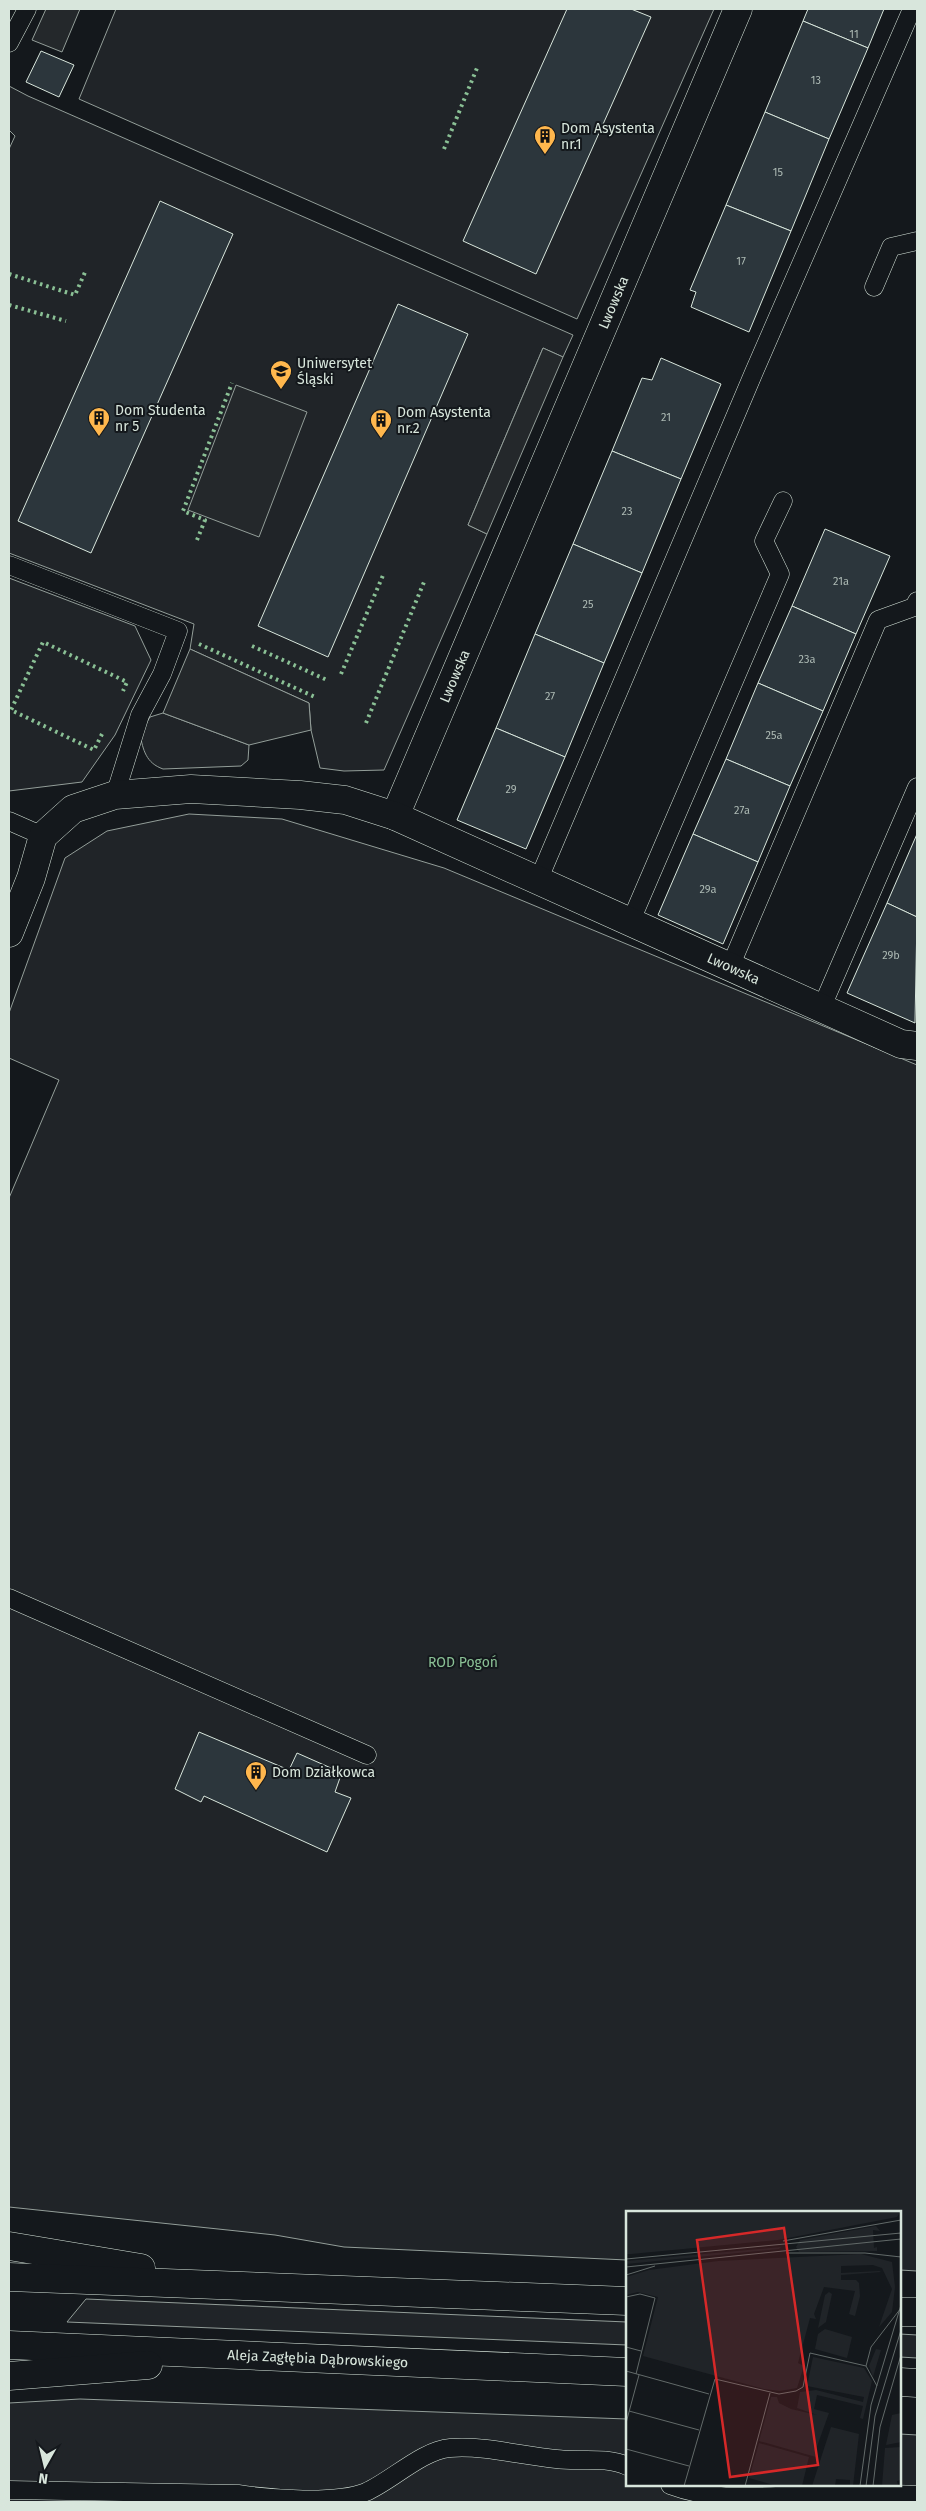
<svg xmlns="http://www.w3.org/2000/svg" width="926" height="2511" font-family="'Fira Sans',sans-serif">
	<style>
		.green { fill: #202428; stroke: #939e99 }
		.parking { fill: #24282b; stroke: #939e99 }
		.building { fill: #2c363c; stroke: #d8e6dc }
		.lines { fill: none; stroke-linecap: round; stroke-linejoin: round }
		.lane-casing { stroke: #d8e6dc; stroke-width: 19 }
		.street-casing { stroke: #d8e6dc; stroke-width: 29 }
		.primary-casing { stroke: #d8e6dc; stroke-width: 29 }
		.lane { stroke: #14181c; stroke-width: 18 }
		.street { stroke: #14181c; stroke-width: 28 }
		.primary { stroke: #14181c; stroke-width: 28 }
		.hedge { stroke: #8ac095; stroke-width: 4; stroke-dasharray: 2.5 4; stroke-linecap: butt }
		.labels { text-anchor: middle; stroke-width: 4; stroke-linejoin: round; paint-order: stroke }
		.number-label { font-size: 11px; fill: #adbab4 }
		.poi-label { font-size: 14px; fill: #d8e6dc; stroke: #14181c; text-anchor: start }
		.street-label { font-size: 14px; fill: #d8e6dc; stroke: #14181c }
		.park-label { font-size: 14px; fill: #8ac095; stroke: #14181c }
		.inset-road { fill: none; stroke: #626a69; stroke-width: 1 }
		.view { fill: #d62828; fill-opacity: 0.15; stroke: #d62828; stroke-width: 2.5 }
		.inset-edge { fill: none; stroke: #d8e6dc; stroke-width: 2.5 }
	</style>
	<rect width="100%" height="100%" fill="#14181c"/>
	<!-- green -->
	<g class="green">
		<path d="M 116,9 L 714,9 L 577,319 L 79,99 Z"/>
		<path d="M 9,86 L 28,96 L 573,335 L 563,357 L 543,348 L 468,525 L 487,534 L 384,770 L 344,771 L 320,768 L 311,730 L 309,703 L 190,649 L 194,624 L 9,553 L 9,149 L 15,136 L 9,130 Z"/>
		<path d="M 9,578 L 135,626 L 151,660 L 115,735 L 82,782 L 9,791 Z"/>
		<path d="M 163,713 L 249,745 L 248,760 L 241,766 L 163,769 C 146,763 143,750 140,734 L 150,717 Z"/>
		<path d="M 189,814 L 282,819 L 444,868 L 917,1065 L 917,2271 L 900,2270 L 900,2212 L 627,2212 L 627,2260 L 344,2247 L 275,2235 L 9,2207 L 9,1198 L 59,1080 L 9,1058 L 9,1013 L 65,858 L 107,831 Z"/>
		<path d="M 86,2299 L 627,2322 L 627,2345 L 67,2322 Z"/>
		<path d="M 900,2334 L 917,2335 L 917,2358 L 900,2357 Z"/>
		<path d="M 80,2399 L 627,2419 L 627,2485 L 900,2485 L 900,2434 L 917,2435 L 917,2502 L 9,2502 L 9,2403 Z"/>
	</g>
	<!-- parking -->
	<g class="parking">
		<path d="M 46,9 L 80,9 L 62,52 L 32,40 Z"/>
		<path d="M 543,348 L 563,357 L 487,534 L 468,525 Z"/>
		<path d="M 236,385 L 307,412 L 259,537 L 188,510 Z"/>
		<path d="M 190,649 L 309,703 L 311,730 L 249,745 L 163,713 Z"/>
	</g>
	<!-- building -->
	<g class="building">
		<path d="M 567,9 L 631,9 L 651,17 L 536,274 L 463,241 Z"/>
		<path d="M 808,9 L 884,9 L 868,48 L 803,21 Z"/>
		<path d="M 803,21 L 868,48 L 829,139 L 765,112 Z"/>
		<path d="M 41,51 L 74,65 L 59,97 L 26,82 Z"/>
		<path d="M 765,112 L 829,139 L 791,231 L 726,205 Z"/>
		<path d="M 160,201 L 233,234 L 91,553 L 18,521 Z"/>
		<path d="M 726,205 L 791,231 L 749,332 L 691,307 L 696,292 L 690,290 Z"/>
		<path d="M 398,304 L 468,334 L 328,657 L 258,626 Z"/>
		<path d="M 661,358 L 721,384 L 681,479 L 612,451 L 642,378 L 652,380 Z"/>
		<path d="M 612,451 L 681,479 L 642,573 L 573,544 Z"/>
		<path d="M 825,529 L 890,556 L 856,634 L 792,606 Z"/>
		<path d="M 573,544 L 642,573 L 604,663 L 535,634 Z"/>
		<path d="M 792,606 L 856,634 L 823,711 L 758,683 Z"/>
		<path d="M 535,634 L 604,663 L 565,757 L 496,728 Z"/>
		<path d="M 758,683 L 823,711 L 790,786 L 726,759 Z"/>
		<path d="M 496,728 L 565,757 L 526,849 L 457,820 Z"/>
		<path d="M 726,759 L 790,786 L 758,862 L 693,834 Z"/>
		<path d="M 693,834 L 758,862 L 723,944 L 658,915 Z"/>
		<path d="M 917,834 L 917,917 L 887,903 Z"/>
		<path d="M 887,903 L 917,917 L 915,1023 L 847,993 Z"/>
		<path d="M 199,1732 L 289,1770 L 297,1753 L 331,1768 L 330,1770 L 341,1775 L 335,1792 L 351,1798 L 327,1852 L 204,1796 L 201,1802 L 175,1789 Z"/>
	</g>
	<g class="lines">
		<!-- lane casing -->
		<g class="lane-casing">
			<g id="lane">
				<path d="M 9,43 L 27,9"/>
				<path d="M 874,287 L 891,247 L 917,241"/>
				<path d="M 9,565 L 178,631 L 162,674 L 140,715 L 115,795"/>
				<path d="M 9,821 L 43,836"/>
				<path d="M 538,881 L 754,372 L 912,9"/>
				<path d="M 630,923 L 780,574 L 764,541 L 783,501"/>
				<path d="M 730,967 L 878,620 L 914,607 L 917,601"/>
				<path d="M 821,1009 L 917,787"/>
				<path d="M 9,1598 L 367,1755"/>
				<path d="M 670,2485 C 713,2501 750,2497 795,2495 C 836,2494 876,2493 917,2495"/>
				<path d="M 9,2490 L 238,2494 C 270,2499 336,2504 366,2492 C 391,2481 423,2450 450,2448 C 483,2445 523,2456 556,2459 C 579,2462 606,2456 627,2466"/>
			</g>
		</g>
		<!-- street casing -->
		<g class="street-casing">
			<g id="street">
				<path id="s1" d="M 395,816 L 738,9"/>
				<path id="s2" d="M 9,933 L 31,878 L 43,836 L 73,809 L 115,795 L 191,789 L 300,795 L 345,800 L 395,816 L 901,1044 L 917,1046"/>
			</g>
		</g>
		<!-- primary casing -->
		<g class="primary-casing">
			<g id="primary">
				<path d="M 9,2246 L 141,2268"/>
				<path d="M 9,2277 L 627,2301"/>
				<path d="M 900,2312 L 917,2312"/>
				<path id="s3" d="M 9,2345 L 627,2372"/>
				<path d="M 9,2376 L 148,2365"/>
				<path d="M 900,2382 L 917,2383"/>
			</g>
		</g>
		<!-- lane -->
		<use href="#lane" class="lane"/>
		<!-- street -->
		<use href="#street" class="street"/>
		<!-- primary -->
		<use href="#primary" class="primary"/>
		<!-- hedge -->
		<g class="hedge">
			<path d="M 444,149 L 477,68"/>
			<path d="M 9,274 L 75,295 L 86,270"/>
			<path d="M 9,305 L 66,321"/>
			<path d="M 197,540 L 205,520 L 183,511 L 232,383"/>
			<path d="M 199,644 L 315,697"/>
			<path d="M 252,646 L 327,680"/>
			<path d="M 341,674 L 384,573"/>
			<path d="M 366,723 L 424,582"/>
			<path d="M 102,734 L 94,750 L 11,710 L 43,642 L 127,682 L 123,691"/>
		</g>
	</g>
	<!-- icons -->
	<defs>
		<g id="building-pin" transform="scale(1.125)"><path d="M0 17L-7.5 6A9.5 9.5 0 1 1 7.5 6Z" fill="#ffb74d" stroke="#14181c"/><path d="M-4-6H4V6H1V3H-1V6H-4ZM-2.5-4.3h1.7v1.8h-1.7ZM.8-4.3h1.7v1.8H.8ZM-2.5-1h1.7V.8h-1.7ZM.8-1h1.7V.8H.8Z" fill="#111"/></g>
		<g id="university-pin" transform="scale(1.125)"><path d="M0 17L-7.5 6A9.5 9.5 0 1 1 7.5 6Z" fill="#ffb74d" stroke="#14181c"/><path d="M0-5L7-2L0 1L-7-2ZM-4 1L0 2.5L4 1V4Q0 6-4 4Z" fill="#111"/></g>
	</defs>
	<g fill-rule="evenodd">
		<use href="#building-pin" x="545" y="136"/>
		<use href="#university-pin" x="281" y="371"/>
		<use href="#building-pin" x="99" y="418"/>
		<use href="#building-pin" x="381" y="420"/>
		<use href="#building-pin" x="256" y="1772"/>
	</g>
	<g class="labels">
		<!-- number labels -->
		<g class="number-label">
			<text x="854" y="38">11</text>
			<text x="816" y="84">13</text>
			<text x="778" y="176">15</text>
			<text x="741" y="265">17</text>
			<text x="666" y="421">21</text>
			<text x="627" y="515">23</text>
			<text x="841" y="585">21a</text>
			<text x="588" y="608">25</text>
			<text x="807" y="663">23a</text>
			<text x="550" y="700">27</text>
			<text x="774" y="739">25a</text>
			<text x="511" y="793">29</text>
			<text x="742" y="814">27a</text>
			<text x="708" y="893">29a</text>
			<text x="891" y="959">29b</text>
		</g>
		<!-- poi labels -->
		<g class="poi-label">
			<text x="561" y="133">Dom Asystenta<tspan x="561" dy="16">nr.1</tspan></text>
			<text x="297" y="368">Uniwersytet<tspan x="297" dy="16">Śląski</tspan></text>
			<text x="115" y="415">Dom Studenta<tspan x="115" dy="16">nr 5</tspan></text>
			<text x="397" y="417">Dom Asystenta<tspan x="397" dy="16">nr.2</tspan></text>
			<text x="272" y="1777">Dom Działkowca</text>
		</g>
		<!-- street labels -->
		<g class="street-label">
			<text dy="5" stroke="none"><textPath href="#s1" startOffset="558">Lwowska</textPath></text>
			<text dy="5" stroke="none"><textPath href="#s1" startOffset="152">Lwowska</textPath></text>
			<text dy="5" stroke="none"><textPath href="#s2" startOffset="842">Lwowska</textPath></text>
			<text dy="5" stroke="none"><textPath href="#s3" startOffset="309">Aleja Zagłębia Dąbrowskiego</textPath></text>
		</g>
		<!-- park labels -->
		<g class="park-label">
			<text x="463" y="1667">ROD Pogoń</text>
		</g>
	</g>
	<!-- overview -->
	<g transform="translate(626 2211)">
		<rect width="275" height="275" fill="#14181c"/>
		<path d="M 0,0 L 275,0 L 271,6 L 152,29 L 5,43 L 0,43 ZM 250,15 L 254,20 L 247,19 L 248,37 L 251,36 L 251,40 L 173,41 L 170,36 L 174,29 ZM 155,36 L 153,38 L 0,53 L 0,50 ZM 235,43 L 266,51 L 269,76 L 266,101 L 253,116 L 266,78 L 256,57 L 247,54 L 215,55 L 215,62 L 253,60 L 255,61 L 256,64 L 255,61 L 215,64 L 215,69 L 230,69 L 233,72 L 234,85 L 229,105 L 223,103 L 229,80 L 198,76 L 188,103 L 190,108 L 184,107 L 172,152 L 178,155 L 171,177 L 154,180 L 138,178 L 17,145 L 32,86 L 12,81 L 0,84 L 0,66 L 23,59 L 92,50 ZM 203,81 L 206,83 L 200,111 L 192,117 L 199,84 ZM 199,118 L 226,126 L 221,147 L 189,138 L 192,123 ZM 250,138 L 255,139 L 247,166 L 243,155 ZM 187,146 L 238,157 L 246,170 L 237,208 L 234,207 L 237,195 L 191,184 L 188,198 L 203,202 L 189,241 L 190,246 L 133,230 L 145,186 L 151,186 L 153,192 L 165,198 L 191,204 L 171,197 L 174,181 L 190,179 L 237,191 L 238,186 L 181,175 ZM 275,202 L 275,231 L 260,234 L 266,204 ZM 205,216 L 233,223 L 227,275 L 224,275 L 224,269 L 210,268 L 209,275 L 186,275 ZM 133,232 L 183,246 L 176,275 L 151,275 L 123,267 ZM 275,236 L 275,269 L 271,270 L 272,275 L 256,275 L 259,237 Z" fill="#202428"/>
		<path class="inset-road" d="M 157,30 L 275,9M 160,42 L 239,42 L 275,46M 0,48 L 275,22M 0,56 L 275,28M 0,64 L 29,55M 0,86 L 14,83 L 29,87 L 10,163M 0,136 L 15,140M 0,160 L 83,183M 251,175 L 240,155 L 245,136 L 275,97M 3,200 L 73,219M 0,212 L 13,164M 0,238 L 63,255M 58,275 L 89,168 L 153,183 L 170,180 L 177,176 L 184,142 L 240,155M 119,275 L 144,182M 234,275 L 245,194 L 275,94M 240,275 L 249,205 L 275,119M 247,275 L 254,216 L 275,144"/>
		<path class="view" d="M 158,17 L 192,254 L 104,266 L 71,29 Z"/>
		<rect width="275" height="275" class="inset-edge"/>
	</g>
	<!-- border -->
	<rect width="926" height="2511" fill="none" stroke="#d8e6dc" stroke-width="20"/>
	<!-- north arrow -->
	<g transform="translate(45 2466) rotate(188)" stroke="#14181c" stroke-width="4" paint-order="stroke">
	<path d="M0-4L9 19L0 12L-9 19Z" fill="#d8e6dc"/>
	<text y="-8" font-size="14" font-weight="bold" text-anchor="middle" fill="#d8e6dc">N</text>
	</g>
</svg>
